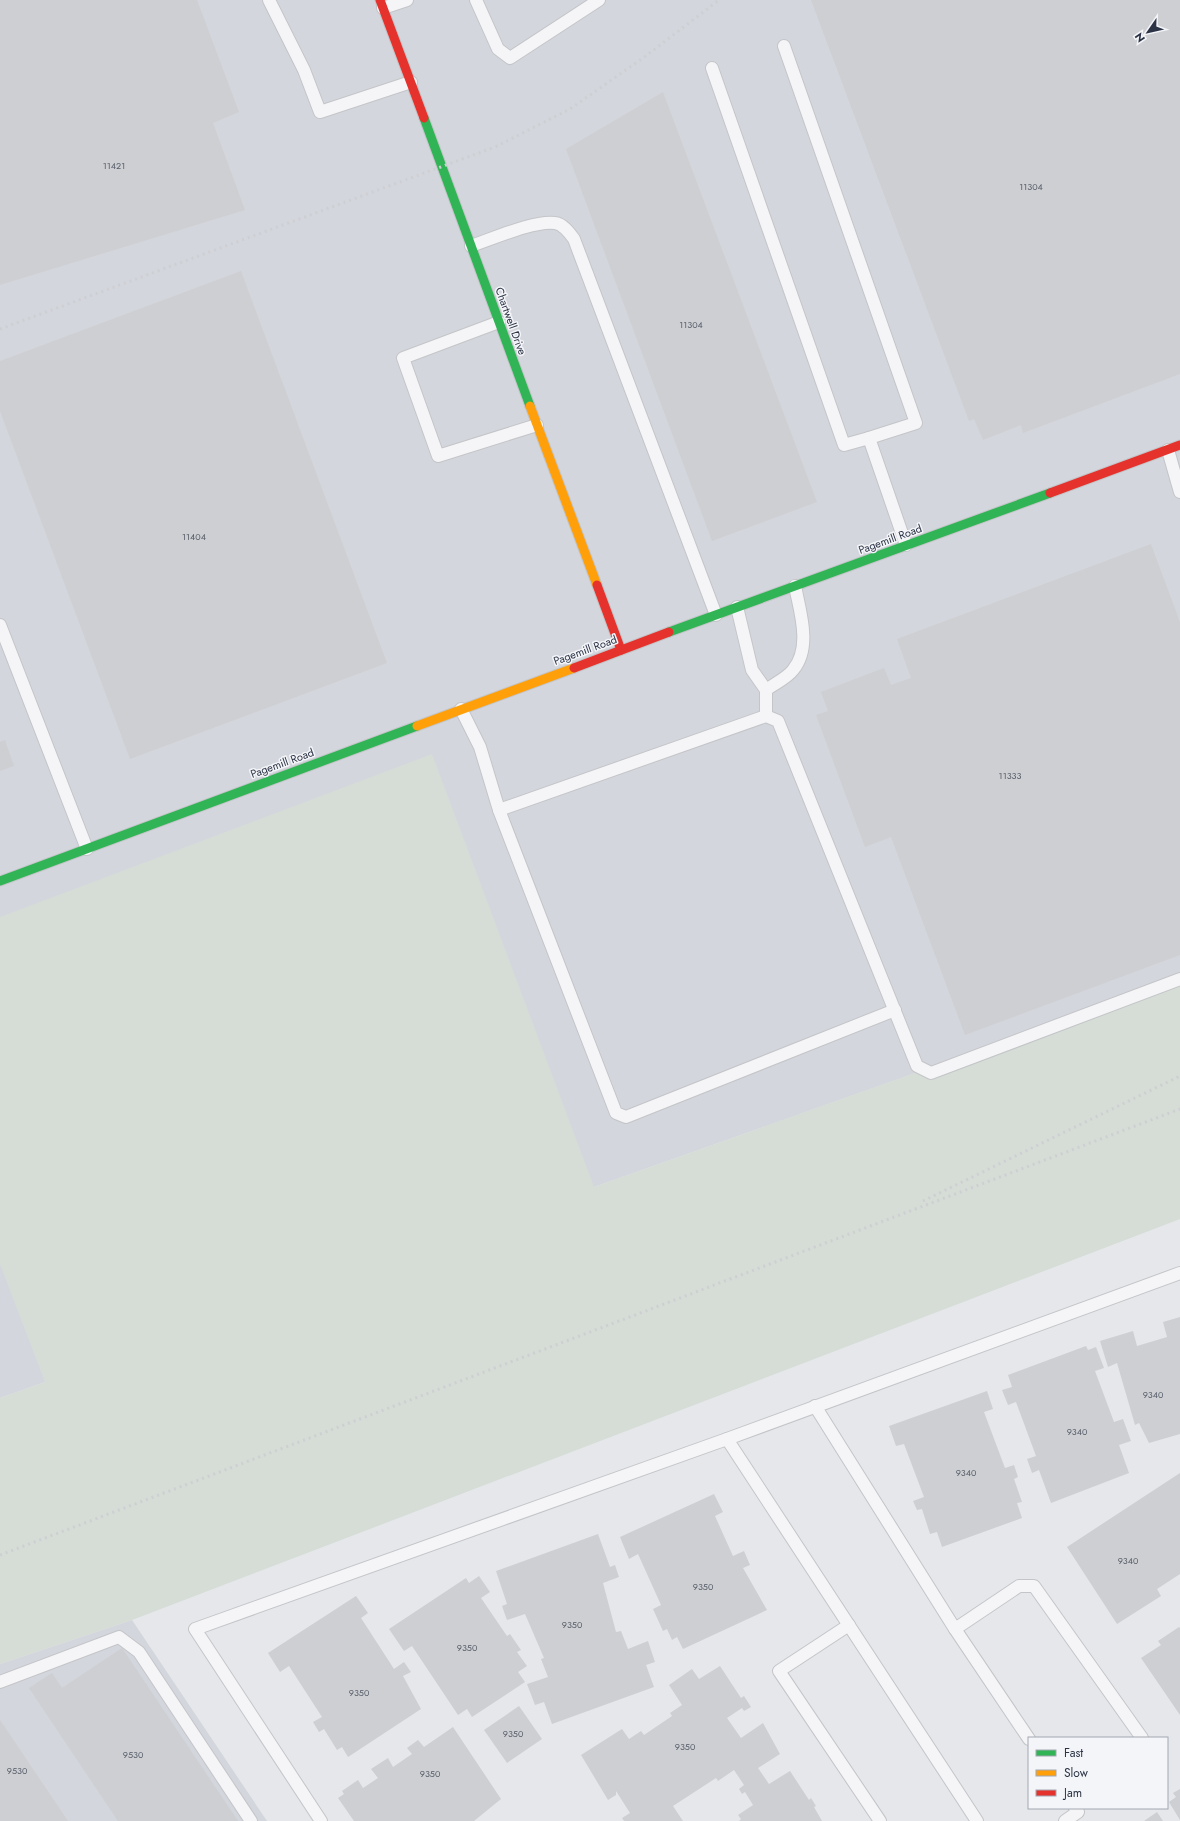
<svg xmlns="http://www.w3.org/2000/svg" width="1180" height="1821" font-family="Jost,sans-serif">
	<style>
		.built { fill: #d4d6dd }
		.green { fill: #d5ddd6 }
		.building { fill: #cecfd2 }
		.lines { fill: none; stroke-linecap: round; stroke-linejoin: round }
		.lane-casing { stroke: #c3c5c8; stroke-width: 14 }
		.fast-casing { stroke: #c3c5c8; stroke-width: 11 }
		.slow-casing { stroke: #c3c5c8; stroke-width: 11 }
		.jam-casing { stroke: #c3c5c8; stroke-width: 11 }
		.lane { stroke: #f5f5f7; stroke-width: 12 }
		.fast { stroke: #30b455; stroke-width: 9 }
		.slow { stroke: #ff9f0a; stroke-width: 9 }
		.jam { stroke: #e5322d; stroke-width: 9 }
		.rail { stroke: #cecfd2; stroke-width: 3; stroke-dasharray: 2 4; stroke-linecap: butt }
		.labels { text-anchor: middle; stroke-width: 3; stroke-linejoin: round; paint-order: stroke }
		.number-label { font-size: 9px; fill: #545b68 }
		.street-label { font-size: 11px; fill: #2b3344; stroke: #f4f5f9 }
	</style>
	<rect width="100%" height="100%" fill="#e5e7ea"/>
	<!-- built -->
	<g class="built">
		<path d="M 0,0 L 1180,0 L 1180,979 L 0,1398 Z"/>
		<path d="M 132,1620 L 267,1821 L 0,1821 L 0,1664 Z"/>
	</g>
	<!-- green -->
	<path class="green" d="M 432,754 L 594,1187 L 1180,979 L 1180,1219 L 132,1620 L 0,1664 L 0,1398 L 45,1382 L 0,1264 L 0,917 Z"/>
	<!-- building -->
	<g class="building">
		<path d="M 0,0 L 197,0 L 239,112 L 213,123 L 245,210 L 0,285 Z"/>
		<path d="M 811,0 L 1180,0 L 1180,374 L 1023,433 L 1021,425 L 983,440 L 974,419 L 969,421 Z"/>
		<path d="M 663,92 L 817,502 L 712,541 L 566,149 Z"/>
		<path d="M 241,271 L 387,663 L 130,759 L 0,411 L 0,361 Z"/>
		<path d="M 1151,544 L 1180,622 L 1180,955 L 965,1035 L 891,837 L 865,847 L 816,715 L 828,711 L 821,692 L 884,668 L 891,685 L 911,678 L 897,639 Z"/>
		<path d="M 5,740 L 14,766 L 0,771 L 0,742 Z"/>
		<path d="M 1180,1317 L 1180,1434 L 1149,1443 L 1139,1423 L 1135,1425 L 1117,1363 L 1108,1367 L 1100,1341 L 1133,1331 L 1137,1346 L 1167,1337 L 1163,1322 Z"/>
		<path d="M 1086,1346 L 1088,1350 L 1096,1347 L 1104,1368 L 1095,1371 L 1114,1422 L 1123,1419 L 1131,1441 L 1119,1445 L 1129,1473 L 1051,1503 L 1039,1470 L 1032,1473 L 1027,1459 L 1036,1456 L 1016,1402 L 1008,1405 L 1002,1390 L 1012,1387 L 1008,1375 Z"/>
		<path d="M 987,1391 L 993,1409 L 984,1412 L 1005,1468 L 1014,1465 L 1018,1477 L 1014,1479 L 1022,1502 L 1017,1503 L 1022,1518 L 942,1547 L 937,1532 L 930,1534 L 922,1509 L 917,1510 L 913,1501 L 924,1497 L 904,1444 L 896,1446 L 889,1426 Z"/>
		<path d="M 1180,1473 L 1180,1574 L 1157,1589 L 1161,1596 L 1117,1624 L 1067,1547 Z"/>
		<path d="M 714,1494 L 723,1512 L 715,1516 L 733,1556 L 744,1551 L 750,1565 L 743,1568 L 767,1610 L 683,1649 L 677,1637 L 672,1640 L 667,1629 L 663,1631 L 653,1609 L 661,1605 L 638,1554 L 629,1559 L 620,1537 Z"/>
		<path d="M 598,1534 L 610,1567 L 615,1565 L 619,1577 L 603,1583 L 616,1632 L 621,1631 L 628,1649 L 648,1641 L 655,1662 L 646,1665 L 654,1687 L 552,1724 L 544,1702 L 535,1705 L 527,1684 L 548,1677 L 541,1659 L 544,1658 L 525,1614 L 507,1620 L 502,1606 L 507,1604 L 496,1571 Z"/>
		<path d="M 479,1576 L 490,1592 L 481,1598 L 507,1636 L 510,1634 L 521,1650 L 517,1652 L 527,1666 L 518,1672 L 525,1682 L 472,1717 L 467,1709 L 458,1715 L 412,1646 L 404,1651 L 389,1629 L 466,1578 L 469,1583 Z"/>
		<path d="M 356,1596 L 368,1613 L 361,1618 L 394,1669 L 404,1662 L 411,1672 L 403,1676 L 421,1709 L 348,1757 L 342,1747 L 337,1750 L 324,1729 L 319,1732 L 313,1722 L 322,1717 L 289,1666 L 280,1672 L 268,1653 Z"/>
		<path d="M 1179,1627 L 1180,1628 L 1180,1715 L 1141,1658 L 1161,1645 L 1158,1641 Z"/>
		<path d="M 122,1648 L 238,1821 L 118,1821 L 29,1688 L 52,1673 L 62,1688 Z"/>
		<path d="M 720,1666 L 741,1698 L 744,1696 L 751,1707 L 744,1711 L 742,1708 L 727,1718 L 741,1738 L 763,1723 L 780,1754 L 758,1768 L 769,1784 L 790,1771 L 809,1800 L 811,1798 L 816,1806 L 814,1807 L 822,1821 L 739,1821 L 741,1819 L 738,1815 L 753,1805 L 745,1792 L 742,1794 L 739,1789 L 744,1785 L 734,1770 L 718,1781 L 716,1778 L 673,1806 L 683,1821 L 624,1821 L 622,1818 L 630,1813 L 616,1791 L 616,1795 L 608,1800 L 581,1755 L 622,1729 L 629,1739 L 641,1731 L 644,1735 L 672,1716 L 670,1713 L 682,1705 L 669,1685 L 692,1669 L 699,1679 Z"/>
		<path d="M 519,1706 L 542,1739 L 507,1763 L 484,1730 Z"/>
		<path d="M 0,1720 L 68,1821 L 0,1821 Z"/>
		<path d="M 453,1727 L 501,1799 L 474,1821 L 354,1821 L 338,1798 L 344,1794 L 342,1791 L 358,1780 L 363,1788 L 378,1778 L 371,1769 L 388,1758 L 393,1767 L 412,1754 L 407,1748 L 418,1740 L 424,1747 Z"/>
		<path d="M 1180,1789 L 1180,1820 L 1169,1802 L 1176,1797 L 1173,1793 Z"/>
		<path d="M 1157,1812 L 1163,1821 L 1144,1821 Z"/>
	</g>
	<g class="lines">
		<!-- lane casing -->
		<g class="lane-casing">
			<g id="lane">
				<path d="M 269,0 L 304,70 L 320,112 L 411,82"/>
				<path d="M 476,0 L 498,49 L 510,58 L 599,0"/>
				<path d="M 383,8 L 407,0"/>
				<path d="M 784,46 L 916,423 L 869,438"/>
				<path d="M 712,68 L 844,445 L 869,438 L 906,545"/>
				<path d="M 471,246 C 492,239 535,220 555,223 C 563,224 569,232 574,239 L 716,615"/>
				<path d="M 499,322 L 403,358 L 438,456 L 537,425"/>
				<path d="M 1168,450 L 1180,492"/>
				<path d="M 737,607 L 752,670 L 766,690 L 766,716"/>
				<path d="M 0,625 L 87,849"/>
				<path d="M 766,690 C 774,684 787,678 793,670 C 812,647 800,612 795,586"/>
				<path d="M 461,709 L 480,747 L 499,810 L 616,1113 L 626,1117 L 895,1010"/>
				<path d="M 499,810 L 766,716 L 778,721 L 917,1066 L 931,1073 L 1180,979"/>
				<path d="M 815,1406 L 955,1629 L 1029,1739"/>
				<path d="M 727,1439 L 977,1821"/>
				<path d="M 849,1625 L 779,1671 L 880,1821"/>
				<path d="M 955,1629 L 1019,1586 L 1034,1586 L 1142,1738"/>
				<path d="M 0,1682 L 119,1637 L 139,1652 L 251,1821"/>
				<path d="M 321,1821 L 195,1629 L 727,1439 L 1180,1273"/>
				<path d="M 1065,1821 L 1078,1812 L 1075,1808"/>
			</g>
		</g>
		<!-- fast casing -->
		<g class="fast-casing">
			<g id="fast">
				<path d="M 424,118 L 530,406"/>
				<path d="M 669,632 L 1050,493"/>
				<path d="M 0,881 L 417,726"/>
			</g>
		</g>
		<!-- slow casing -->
		<g class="slow-casing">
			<g id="slow">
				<path d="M 530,406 L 597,585"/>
				<path d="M 417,726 L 574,668"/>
			</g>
		</g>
		<!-- jam casing -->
		<g class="jam-casing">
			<g id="jam">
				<path d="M 380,0 L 424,118"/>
				<path d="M 1050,493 L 1180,445"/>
				<path d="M 597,585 L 621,650"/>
				<path d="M 574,668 L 669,632"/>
			</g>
		</g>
		<!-- lane -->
		<use href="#lane" class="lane"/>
		<!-- fast -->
		<use href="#fast" class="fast"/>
		<!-- slow -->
		<use href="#slow" class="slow"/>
		<!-- jam -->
		<use href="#jam" class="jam"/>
		<!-- rail -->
		<g class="rail">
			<path d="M 0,329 L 495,147 L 570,109 L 643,58 L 719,0"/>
			<path d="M 923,1201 L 1180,1076"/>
			<path d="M 0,1555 L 1180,1109"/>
		</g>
	</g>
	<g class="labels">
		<!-- number labels -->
		<g class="number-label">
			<text x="114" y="169">11421</text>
			<text x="1031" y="190">11304</text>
			<text x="691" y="328">11304</text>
			<text x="194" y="540">11404</text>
			<text x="1010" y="779">11333</text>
			<text x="1153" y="1398">9340</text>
			<text x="1077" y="1435">9340</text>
			<text x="966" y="1476">9340</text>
			<text x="1128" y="1564">9340</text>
			<text x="703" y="1590">9350</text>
			<text x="572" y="1628">9350</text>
			<text x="467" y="1651">9350</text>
			<text x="359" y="1696">9350</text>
			<text x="513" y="1737">9350</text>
			<text x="685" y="1750">9350</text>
			<text x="133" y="1758">9530</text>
			<text x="17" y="1774">9530</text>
			<text x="430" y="1777">9350</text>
		</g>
		<!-- street labels -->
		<g class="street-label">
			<text transform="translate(511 321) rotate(70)" y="4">Chartwell Drive</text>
			<text transform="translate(890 539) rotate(-20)" y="4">Pagemill Road</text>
			<text transform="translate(585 650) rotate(-20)" y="4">Pagemill Road</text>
			<text transform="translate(282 763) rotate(-20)" y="4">Pagemill Road</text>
		</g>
	</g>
	<!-- legend -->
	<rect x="1028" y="1737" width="140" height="72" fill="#f4f5f9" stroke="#a4a7b1"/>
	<rect x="1036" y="1750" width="20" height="6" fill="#30b455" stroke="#a4a7b1"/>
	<text x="1064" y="1757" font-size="12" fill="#2b3344">Fast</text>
	<rect x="1036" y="1770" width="20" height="6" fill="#ff9f0a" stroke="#a4a7b1"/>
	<text x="1064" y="1777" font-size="12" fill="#2b3344">Slow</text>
	<rect x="1036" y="1790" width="20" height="6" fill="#e5322d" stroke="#a4a7b1"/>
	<text x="1064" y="1797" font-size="12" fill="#2b3344">Jam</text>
	<!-- north arrow -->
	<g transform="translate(1148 32) rotate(236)" stroke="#f4f5f9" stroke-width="3" paint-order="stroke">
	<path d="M0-3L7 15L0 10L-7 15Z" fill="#2b3344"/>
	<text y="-6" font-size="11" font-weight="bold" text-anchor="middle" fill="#2b3344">N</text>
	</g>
</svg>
